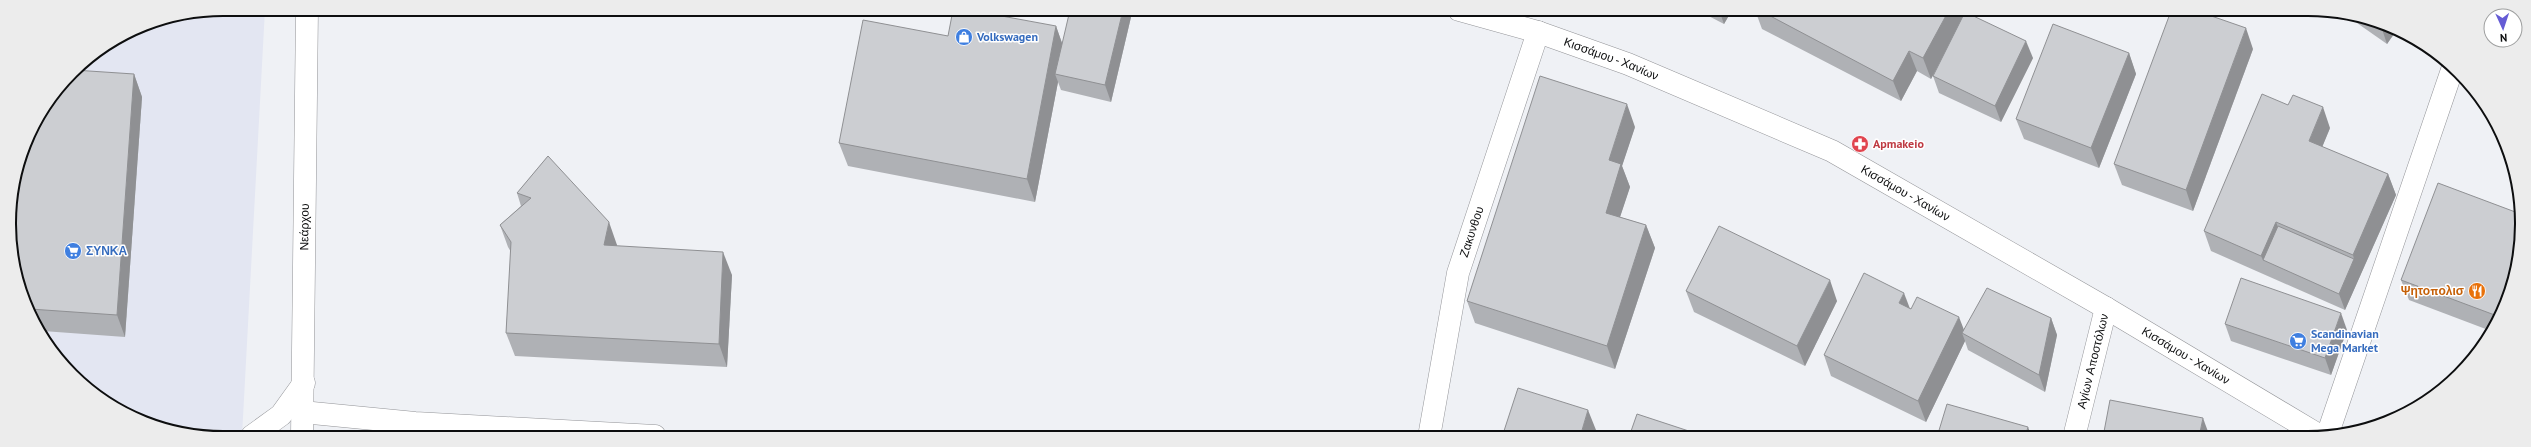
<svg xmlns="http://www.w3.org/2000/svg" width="2531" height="447" font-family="'PT Sans',sans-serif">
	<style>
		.built { fill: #e3e6f2 }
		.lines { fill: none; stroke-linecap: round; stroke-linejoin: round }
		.service-casing { stroke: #939498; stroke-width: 23 }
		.minor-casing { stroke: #939498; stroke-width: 23 }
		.tertiary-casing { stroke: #939498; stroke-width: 23 }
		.primary-casing { stroke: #939498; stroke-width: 23 }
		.service { stroke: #fff; stroke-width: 22 }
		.minor { stroke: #fff; stroke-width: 22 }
		.tertiary { stroke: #fff; stroke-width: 22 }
		.primary { stroke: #fff; stroke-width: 22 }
		.wall { fill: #afb1b5 }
		.shaded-wall { fill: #8f9093 }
		.building { fill: #ccced2; stroke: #8f9093 }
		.labels { text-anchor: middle; stroke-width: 3; stroke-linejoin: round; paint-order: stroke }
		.shop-label { font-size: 12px; font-weight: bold; fill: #366cbe; stroke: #fff; text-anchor: start }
		.street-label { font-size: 12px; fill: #0d0e0f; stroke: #fff }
		.health-label { font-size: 12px; font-weight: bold; fill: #be3a42; stroke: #fff; text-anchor: start }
		.food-label { font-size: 12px; font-weight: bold; fill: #c56008; stroke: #fff; text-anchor: end }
		.rim { fill: none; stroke: #0d0e0f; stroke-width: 2 }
	</style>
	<rect width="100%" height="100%" fill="#eff1f5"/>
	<!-- built -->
	<path class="built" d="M 224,9 L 265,9 L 242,436 L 196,436 L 116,409 L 62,365 L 20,293 L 72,72 L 142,25 Z"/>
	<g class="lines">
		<!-- service casing -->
		<g class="service-casing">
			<path id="service" d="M 302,412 L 415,423 L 655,436"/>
		</g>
		<!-- minor casing -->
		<g class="minor-casing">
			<g id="minor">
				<path d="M 2327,436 L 2452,70"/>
				<path id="s1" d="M 1429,437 L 1458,273 L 1538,32"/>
				<path id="s2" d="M 2074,437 L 2106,308"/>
			</g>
		</g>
		<!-- tertiary casing -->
		<g class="tertiary-casing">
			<g id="tertiary">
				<path d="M 252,436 L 281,415 L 304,383"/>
				<path id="s3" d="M 302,436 L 307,9"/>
			</g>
		</g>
		<!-- primary casing -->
		<g class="primary-casing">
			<g id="primary">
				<path id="s4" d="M 1459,10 L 1538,32 L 1628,64 L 1832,151 L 2106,308 L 2322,437"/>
			</g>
		</g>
		<!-- service -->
		<use href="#service" class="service"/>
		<!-- minor -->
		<use href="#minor" class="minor"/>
		<!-- tertiary -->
		<use href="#tertiary" class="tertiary"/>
		<!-- primary -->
		<use href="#primary" class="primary"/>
	</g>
	<!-- wall -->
	<g class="wall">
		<path d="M 1697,10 L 1732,10 L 1724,24 Z"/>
		<path d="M 1755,10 L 1961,10 L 1963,16 L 2033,58 L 2001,122 L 1939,93 L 1933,76 L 1942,59 L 1931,79 L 1917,71 L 1901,101 L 1762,29 Z"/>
		<path d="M 2347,15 L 2396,31 L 2387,44 L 2347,16 Z"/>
		<path d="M 1131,17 L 1111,102 L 1061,90 L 1058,82 L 1035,202 L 848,166 L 839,143 L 948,36 L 1056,26 L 1062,43 Z"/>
		<path d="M 2253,49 L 2193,211 L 2122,185 L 2114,164 Z"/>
		<path d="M 2129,53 L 2136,74 L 2099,168 L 2024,139 L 2016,119 Z"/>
		<path d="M 134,74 L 142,97 L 125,337 L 43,331 L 20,293 Z"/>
		<path d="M 1635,127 L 1622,166 L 1630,187 L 1620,217 L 1646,225 L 1655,248 L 1615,369 L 1475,323 L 1467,301 Z"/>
		<path d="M 2330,128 L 2322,147 L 2388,174 L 2396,195 L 2345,310 L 2211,251 L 2204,231 Z"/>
		<path d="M 548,156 L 617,245 L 617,246 L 732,275 L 727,367 L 515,356 L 506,333 L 511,252 L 508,247 L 500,225 L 521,206 L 517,193 Z"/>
		<path d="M 2520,251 L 2500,319 L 2491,331 L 2409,300 L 2401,280 Z"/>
		<path d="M 1686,291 L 1837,301 L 1805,366 L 1694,312 Z"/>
		<path d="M 1909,308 L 1964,330 L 2051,318 L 2057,335 L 2045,392 L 1968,350 L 1965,341 L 1926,422 L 1831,376 L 1824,355 Z"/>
		<path d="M 2225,324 L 2347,330 L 2331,375 L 2231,341 Z"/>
	</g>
	<!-- shaded-wall -->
	<g class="shaded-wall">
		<path d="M 1123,10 L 1128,10 L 1131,17 L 1111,102 L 1105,85 Z"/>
		<path d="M 1719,10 L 1732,10 L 1724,24 Z"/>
		<path d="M 1949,10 L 1961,10 L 1963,18 L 1931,79 L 1923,58 Z"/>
		<path d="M 1056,26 L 1064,49 L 1055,74 L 1058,82 L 1035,202 L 1027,179 Z"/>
		<path d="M 2381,26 L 2396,31 L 2387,44 Z"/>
		<path d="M 2246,28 L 2253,49 L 2193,211 L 2186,190 Z"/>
		<path d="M 2026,41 L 2033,58 L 2001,122 L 1995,106 Z"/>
		<path d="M 1909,51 L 1917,71 L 1901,101 L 1893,81 Z"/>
		<path d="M 2129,53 L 2136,74 L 2099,168 L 2091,148 Z"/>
		<path d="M 134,74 L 142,97 L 125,337 L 117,315 Z"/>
		<path d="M 1627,104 L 1635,127 L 1622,166 L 1630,187 L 1614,235 L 1606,213 L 1609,160 Z"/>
		<path d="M 2323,107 L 2330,128 L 2316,162 L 2309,141 Z"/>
		<path d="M 2388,174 L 2396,195 L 2345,310 L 2339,294 L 2354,259 L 2353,255 Z"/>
		<path d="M 609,222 L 617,245 L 613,268 L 604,245 Z"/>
		<path d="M 2276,222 L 2284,242 L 2263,260 L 2261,256 Z"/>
		<path d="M 1646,225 L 1655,248 L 1615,369 L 1607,346 Z"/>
		<path d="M 723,252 L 732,275 L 727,367 L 719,344 Z"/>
		<path d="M 1830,280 L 1837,301 L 1805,366 L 1797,346 Z"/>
		<path d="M 1904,293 L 1912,314 L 1899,303 Z"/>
		<path d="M 2341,313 L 2347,330 L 2331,375 L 2325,358 Z"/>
		<path d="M 1959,317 L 1966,335 L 1962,333 L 1965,341 L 1926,422 L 1918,401 Z"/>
		<path d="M 2051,318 L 2057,335 L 2045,392 L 2039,375 Z"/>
		<path d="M 1588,410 L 1596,430 L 1594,437 L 1580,437 Z"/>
		<path d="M 2203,418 L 2210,437 L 2199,437 Z"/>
		<path d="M 2028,427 L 2032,437 L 2025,437 Z"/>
	</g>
	<!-- building -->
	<g class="building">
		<path d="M 953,10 L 969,10 L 1056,26 L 1027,179 L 839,143 L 863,20 L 948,36 Z"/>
		<path d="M 1070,10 L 1123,10 L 1105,85 L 1055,74 Z"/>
		<path d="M 1759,10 L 1949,10 L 1923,58 L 1909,51 L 1893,81 Z"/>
		<path d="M 2171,11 L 2197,11 L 2246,28 L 2186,190 L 2114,164 Z"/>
		<path d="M 1965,12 L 2026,41 L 1995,106 L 1933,76 Z"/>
		<path d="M 2053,24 L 2129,53 L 2091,148 L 2016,119 Z"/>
		<path d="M 74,70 L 134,74 L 117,315 L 30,309 L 20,293 L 9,210 L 31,129 L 72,72 Z"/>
		<path d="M 1540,76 L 1627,104 L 1609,160 L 1621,164 L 1606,213 L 1646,225 L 1607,346 L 1467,301 Z"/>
		<path d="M 2262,94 L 2288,105 L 2293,95 L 2323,107 L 2309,141 L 2388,174 L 2353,255 L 2276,222 L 2261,256 L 2204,231 Z"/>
		<path d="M 548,156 L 609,222 L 604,245 L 723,252 L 719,344 L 506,333 L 511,242 L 500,225 L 531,198 L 517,193 Z"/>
		<path d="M 2438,183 L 2518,213 L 2520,251 L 2500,317 L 2401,280 Z"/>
		<path d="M 1719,226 L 1830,280 L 1797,346 L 1686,291 Z"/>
		<path d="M 2278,226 L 2354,259 L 2339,294 L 2263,260 Z"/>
		<path d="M 1864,273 L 1904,293 L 1899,303 L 1911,309 L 1917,297 L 1959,317 L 1918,401 L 1824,355 Z"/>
		<path d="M 2241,278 L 2341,313 L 2325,358 L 2225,324 Z"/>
		<path d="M 1987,288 L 2051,318 L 2039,375 L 1962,333 Z"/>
		<path d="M 1518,388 L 1588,410 L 1580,437 L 1502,437 Z"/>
		<path d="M 2110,400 L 2203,418 L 2199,437 L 2103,437 Z"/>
		<path d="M 1947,404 L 2028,427 L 2025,437 L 1937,437 Z"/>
		<path d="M 1637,414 L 1707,437 L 1629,437 Z"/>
	</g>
	<!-- icons -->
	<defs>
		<g id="shop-disc" transform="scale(0.9)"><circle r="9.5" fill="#3f7fe0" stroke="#fff"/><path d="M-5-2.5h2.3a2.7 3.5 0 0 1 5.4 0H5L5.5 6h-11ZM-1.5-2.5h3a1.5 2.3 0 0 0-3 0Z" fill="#fff"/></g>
		<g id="pharmacy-disc" transform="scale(0.9)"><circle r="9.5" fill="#e0444e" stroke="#fff"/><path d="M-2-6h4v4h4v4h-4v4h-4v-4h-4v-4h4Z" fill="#fff"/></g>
		<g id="supermarket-disc" transform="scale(0.9)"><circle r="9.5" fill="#3f7fe0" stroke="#fff"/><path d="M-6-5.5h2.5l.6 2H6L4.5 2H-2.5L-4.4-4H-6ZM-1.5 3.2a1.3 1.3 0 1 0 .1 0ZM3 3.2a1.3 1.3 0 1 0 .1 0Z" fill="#fff"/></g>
		<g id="restaurant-disc" transform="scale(0.9)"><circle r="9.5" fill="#e8710a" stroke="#fff"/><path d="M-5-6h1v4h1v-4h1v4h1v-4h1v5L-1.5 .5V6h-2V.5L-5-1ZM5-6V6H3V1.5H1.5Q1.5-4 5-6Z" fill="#fff"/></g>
	</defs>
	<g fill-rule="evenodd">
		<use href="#shop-disc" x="964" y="37"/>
		<use href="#pharmacy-disc" x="1860" y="144"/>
		<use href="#supermarket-disc" x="73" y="251"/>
		<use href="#restaurant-disc" x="2477" y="291"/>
		<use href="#supermarket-disc" x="2298" y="341"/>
	</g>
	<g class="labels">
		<!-- shop labels -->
		<g class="shop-label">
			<text x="977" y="41">Volkswagen</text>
			<text x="86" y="255">ΣΥΝΚΑ</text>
			<text x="2311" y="338">Scandinavian<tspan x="2311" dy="14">Mega Market</tspan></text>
		</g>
		<!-- street labels -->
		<g class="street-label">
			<text dy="4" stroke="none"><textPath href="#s4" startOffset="160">Κισσάμου - Χανίων</textPath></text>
			<text dy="4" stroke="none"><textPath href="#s4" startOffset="484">Κισσάμου - Χανίων</textPath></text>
			<text dy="4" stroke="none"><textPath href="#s3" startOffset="209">Νεάρχου</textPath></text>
			<text dy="4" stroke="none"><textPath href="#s1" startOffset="210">Ζακυνθου</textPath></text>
			<text dy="4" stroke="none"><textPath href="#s4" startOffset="808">Κισσάμου - Χανίων</textPath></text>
			<text dy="4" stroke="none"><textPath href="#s2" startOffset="78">Αγίων Αποστόλων</textPath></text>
		</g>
		<!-- health labels -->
		<g class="health-label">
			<text x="1873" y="148">Apmakeio</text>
		</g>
		<!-- food labels -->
		<g class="food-label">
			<text x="2464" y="295">Ψητοπολισ</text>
		</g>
	</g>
	<!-- crop -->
	<path d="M0 0H2531V447H0ZM223 16H2308A207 207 0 0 1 2515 223V224A207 207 0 0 1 2308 431H223A207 207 0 0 1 16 224V223A207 207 0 0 1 223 16Z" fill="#ececec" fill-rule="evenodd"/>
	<path class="rim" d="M223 16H2308A207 207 0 0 1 2515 223V224A207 207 0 0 1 2308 431H223A207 207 0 0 1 16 224V223A207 207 0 0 1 223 16Z"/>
	<!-- north arrow -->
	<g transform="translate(2503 28) rotate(177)"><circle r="19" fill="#ffffff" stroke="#9e9f9f"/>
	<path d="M0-3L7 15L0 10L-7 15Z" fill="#655cd5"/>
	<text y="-6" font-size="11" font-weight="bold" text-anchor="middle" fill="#0d0e0f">N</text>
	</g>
</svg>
